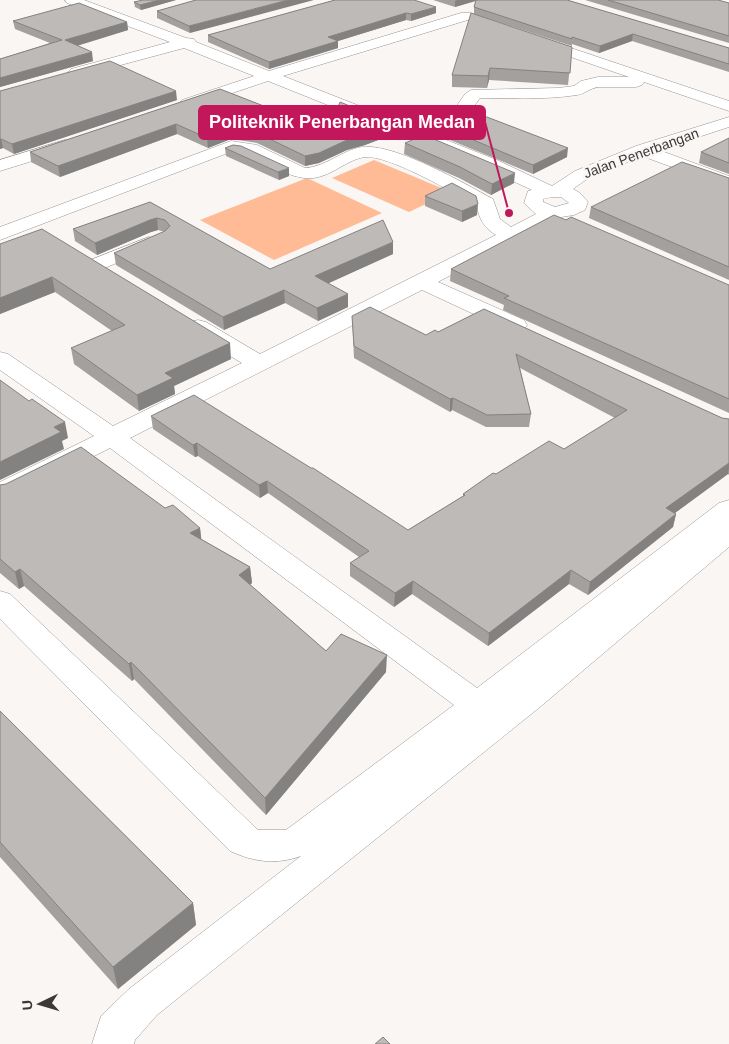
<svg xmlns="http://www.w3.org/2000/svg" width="729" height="1044" font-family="Helvetica,sans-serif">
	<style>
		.green { fill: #febb95 }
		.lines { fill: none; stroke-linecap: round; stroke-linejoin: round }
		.minor-casing { stroke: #979492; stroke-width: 1 }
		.minor { fill: #fff; fill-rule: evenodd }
		.wall { fill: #a3a09e }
		.shaded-wall { fill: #848281 }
		.building { fill: #bdbab8; stroke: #848281 }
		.labels { text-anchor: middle; stroke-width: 5; stroke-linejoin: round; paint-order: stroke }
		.far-street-label { font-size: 14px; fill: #3a3938; stroke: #f9f6f4 }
		.leader { fill: none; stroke: #c2185b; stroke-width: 2 }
		.callout-dot { fill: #c2185b; stroke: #f9f6f4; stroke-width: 2 }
		.callout { fill: #c2185b; stroke: #c2185b; stroke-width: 2 }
		.callout-label { font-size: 18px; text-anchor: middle; font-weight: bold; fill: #fff }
	</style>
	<rect width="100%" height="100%" fill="#f9f6f4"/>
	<!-- green -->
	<g class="green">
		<path d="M 374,160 L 451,192 L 409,212 L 332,178 Z"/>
		<path d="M 307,178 L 382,213 L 274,260 L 200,220 Z"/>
	</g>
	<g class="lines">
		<!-- minor casing -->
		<g class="minor-casing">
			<g id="minor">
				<path d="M 65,0 L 84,0 L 186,38 L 194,39 L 196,42 L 269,71 L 461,13 L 471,13 L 473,16 L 471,19 L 283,76 L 426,132 L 448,118 L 465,94 L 471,90 L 558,88 L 574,86 L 581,81 L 598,77 L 629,77 L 530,43 L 528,40 L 530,37 L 535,36 L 729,101 L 729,111 L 644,82 L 642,85 L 636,87 L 598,87 C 590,88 585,94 577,95 C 545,100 512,98 480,98 L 460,125 L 441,138 L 497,160 L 552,186 L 575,171 L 636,146 L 729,117 L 729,127 L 659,150 L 729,176 L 729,188 L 642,156 L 587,179 L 573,189 L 580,193 L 588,202 L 585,210 L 574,215 L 555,218 L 438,282 L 524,320 L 527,325 L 524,330 L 516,332 L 508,330 L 422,290 L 130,438 L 477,688 L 719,503 L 729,500 L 729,547 L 540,707 L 157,1015 L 135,1040 L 134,1044 L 92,1044 L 101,1016 L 129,989 L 301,856 C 276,865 254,862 230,851 L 0,619 L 0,591 L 10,594 L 258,830 L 286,830 L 454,705 L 110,448 L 9,499 L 0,501 L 0,482 L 94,436 L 0,370 L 0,352 L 8,354 L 113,426 L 242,363 L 190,332 L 187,327 L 190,322 L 198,320 L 206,322 L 260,354 L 496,235 C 484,228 479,219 477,206 C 454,193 389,155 365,157 C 344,160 328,181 304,178 C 278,175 259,153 233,151 L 0,240 L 0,227 L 231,141 L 257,145 L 305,168 C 326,167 342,150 362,147 C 394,143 464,183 493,199 L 500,219 L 511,227 L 536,214 L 524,203 L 528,191 L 532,190 L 485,168 L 268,81 L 194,106 L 182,106 L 180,103 L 182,100 L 254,76 L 184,48 L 76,77 L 71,75 L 68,72 L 71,69 L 170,42 L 67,3 ZM 553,197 L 561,197 L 569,203 L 555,207 L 543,202 L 543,199 Z"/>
				<path d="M 65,140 L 71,141 L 74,145 L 71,149 L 0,171 L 0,160 Z"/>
				<path d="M 149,237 L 156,239 L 159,243 L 156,247 L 102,269 L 95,271 L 88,269 L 85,265 L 88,261 Z"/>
			</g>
		</g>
		<!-- minor -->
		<use href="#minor" class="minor"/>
	</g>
	<!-- wall -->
	<g class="wall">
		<path d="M 143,0 L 176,0 L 141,10 L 135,7 L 134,2 Z"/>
		<path d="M 196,0 L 190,33 L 157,18 L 157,11 Z"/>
		<path d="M 335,0 L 436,13 L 411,21 L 406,20 L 338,41 L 338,48 L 269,69 L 208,42 L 208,35 Z"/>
		<path d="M 433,0 L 567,0 L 729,48 L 729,72 L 632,41 L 599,53 L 572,44 L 572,46 L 474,14 L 474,7 L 476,1 L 455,7 Z"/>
		<path d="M 585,0 L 718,0 L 729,3 L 729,43 Z"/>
		<path d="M 13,21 L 127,22 L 128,30 L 77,46 L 93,61 L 0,87 L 0,59 L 50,43 L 15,29 Z"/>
		<path d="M 572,47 L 568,85 L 489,80 L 487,88 L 452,87 L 452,75 Z"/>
		<path d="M 220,89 L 328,131 L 394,134 L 365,145 L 347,150 L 319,163 L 305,166 L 257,143 L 231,139 L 208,148 L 177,134 L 60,177 L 31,162 L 30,152 Z"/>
		<path d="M 0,91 L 177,100 L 14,154 L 3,148 L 0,149 Z"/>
		<path d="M 445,128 L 567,157 L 533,174 L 445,138 Z"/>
		<path d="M 729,138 L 729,174 L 699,163 L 701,152 Z"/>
		<path d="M 405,143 L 514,183 L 491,195 L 459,178 L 404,154 Z"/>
		<path d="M 225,148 L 289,176 L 279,180 L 226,156 Z"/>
		<path d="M 729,178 L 729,280 L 589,218 L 591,207 Z"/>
		<path d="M 425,196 L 477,215 L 462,222 L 425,206 Z"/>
		<path d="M 150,202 L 270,269 L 393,254 L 328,283 L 348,294 L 348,307 L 318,321 L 285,303 L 224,330 L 116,265 L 114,253 L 165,232 L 158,230 L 151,232 L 97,255 L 75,241 L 73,229 Z"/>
		<path d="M 0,244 L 231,359 L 174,386 L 175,394 L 139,411 L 74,364 L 71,348 L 112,331 L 55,292 L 0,314 Z"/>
		<path d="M 451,269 L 729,285 L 729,413 L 503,310 L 504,305 L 450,281 Z"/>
		<path d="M 484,309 L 722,418 L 729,419 L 729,475 L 728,474 L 675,513 L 676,514 L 673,527 L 588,595 L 569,584 L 488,646 L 412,594 L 394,607 L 350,576 L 350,563 L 359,557 L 268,493 L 260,498 L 198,456 L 195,457 L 153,429 L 151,416 L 408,530 L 463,496 L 463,494 L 496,474 L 564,449 L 615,418 L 520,368 L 531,414 L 529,427 L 486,427 L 452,410 L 450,412 L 354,358 L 352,316 L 426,335 L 438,332 Z"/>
		<path d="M 0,485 L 165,508 L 200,528 L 201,539 L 250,567 L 252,583 L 250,585 L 326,651 L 386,672 L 266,815 L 134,679 L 132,681 L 24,586 L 19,589 L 0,573 Z"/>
		<path d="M 0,711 L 193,903 L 196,925 L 118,989 L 0,857 Z"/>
	</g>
	<!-- shaded-wall -->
	<g class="shaded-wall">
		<path d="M 160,0 L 176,0 L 141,10 L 140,5 Z"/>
		<path d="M 288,0 L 314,0 L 190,33 L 189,26 Z"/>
		<path d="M 457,0 L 478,0 L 455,7 L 455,1 Z"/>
		<path d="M 436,7 L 436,13 L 411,21 L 411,14 Z"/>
		<path d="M 406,13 L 406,20 L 338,41 L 338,48 L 269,69 L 269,62 L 328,37 Z"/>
		<path d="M 127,22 L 128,30 L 66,49 L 65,40 Z"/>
		<path d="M 633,34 L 632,41 L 599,53 L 600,46 Z"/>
		<path d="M 92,52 L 93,61 L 0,87 L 0,78 Z"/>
		<path d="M 490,68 L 489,80 L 487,88 L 488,76 Z"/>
		<path d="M 176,91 L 177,100 L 14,154 L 12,144 Z"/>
		<path d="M 176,124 L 177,134 L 60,177 L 58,166 Z"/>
		<path d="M 394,124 L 394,134 L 365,145 L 347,150 L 319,163 L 305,166 L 305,156 L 347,140 Z"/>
		<path d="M 231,129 L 231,139 L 208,148 L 207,138 Z"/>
		<path d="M 0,139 L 1,139 L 3,148 L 0,149 Z"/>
		<path d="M 568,148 L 567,157 L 533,174 L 533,165 Z"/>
		<path d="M 289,168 L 289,176 L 279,180 L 278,172 Z"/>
		<path d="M 515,173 L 514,183 L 491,195 L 492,184 Z"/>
		<path d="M 478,204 L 477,215 L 462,222 L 462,211 Z"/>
		<path d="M 157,218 L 158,230 L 151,232 L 97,255 L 95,243 L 150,220 Z"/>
		<path d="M 393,242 L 393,254 L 316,289 L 315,276 Z"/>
		<path d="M 52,277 L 55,292 L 0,314 L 0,298 Z"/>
		<path d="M 284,290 L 285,303 L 224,330 L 223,317 Z"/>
		<path d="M 348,294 L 348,307 L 318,321 L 317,308 Z"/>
		<path d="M 230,343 L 231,359 L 174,386 L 175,394 L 139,411 L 137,395 L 165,373 Z"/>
		<path d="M 453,398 L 452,410 L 450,412 L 450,399 Z"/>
		<path d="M 65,422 L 68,438 L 62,441 L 64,449 L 0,480 L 0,462 L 54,427 Z"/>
		<path d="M 197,443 L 198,456 L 195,457 L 193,445 Z"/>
		<path d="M 729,463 L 729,468 L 728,474 L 664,521 L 666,508 Z"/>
		<path d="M 267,481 L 268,493 L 260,498 L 259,485 Z"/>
		<path d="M 676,514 L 673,527 L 588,595 L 590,582 Z"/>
		<path d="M 200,528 L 202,545 L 190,533 Z"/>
		<path d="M 250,567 L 252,583 L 241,592 L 239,575 Z"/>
		<path d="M 20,569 L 24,586 L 19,589 L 15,572 Z"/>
		<path d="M 571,570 L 569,584 L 488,646 L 489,633 Z"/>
		<path d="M 413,581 L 412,594 L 394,607 L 395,593 Z"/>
		<path d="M 387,655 L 386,672 L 266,815 L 265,798 Z"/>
		<path d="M 131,662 L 134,679 L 132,681 L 129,664 Z"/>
		<path d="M 193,903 L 196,925 L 118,989 L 113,967 Z"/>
	</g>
	<!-- building -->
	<g class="building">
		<path d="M 143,0 L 160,0 L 140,5 L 134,2 Z"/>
		<path d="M 196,0 L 288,0 L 189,26 L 157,11 Z"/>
		<path d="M 335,0 L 414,0 L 436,7 L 411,14 L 406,13 L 328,37 L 338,41 L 269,62 L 208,35 Z"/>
		<path d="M 476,0 L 567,0 L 729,48 L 729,64 L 633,34 L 600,46 L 572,37 L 572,39 L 474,7 Z"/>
		<path d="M 608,0 L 718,0 L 729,3 L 729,36 Z"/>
		<path d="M 79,3 L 127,22 L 65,40 L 92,52 L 0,78 L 0,59 L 62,40 L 13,21 Z"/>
		<path d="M 471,13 L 572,47 L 570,73 L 490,68 L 488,76 L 452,75 Z"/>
		<path d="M 110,61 L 176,91 L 12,144 L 1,139 L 0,139 L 0,91 Z"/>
		<path d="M 220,89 L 328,131 L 340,102 L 394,124 L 365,135 L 347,140 L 319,153 L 305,156 L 257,133 L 231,129 L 207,138 L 176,124 L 58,166 L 30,152 Z"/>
		<path d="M 479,114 L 568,148 L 533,165 L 445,128 Z"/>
		<path d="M 424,135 L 515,173 L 492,184 L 460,167 L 405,143 Z"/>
		<path d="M 729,138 L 729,163 L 701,152 Z"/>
		<path d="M 233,145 L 241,146 L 289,168 L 278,172 L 225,148 Z"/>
		<path d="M 682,162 L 729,178 L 729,267 L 591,207 Z"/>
		<path d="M 452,183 L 476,196 L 478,204 L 462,211 L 425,196 Z"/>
		<path d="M 150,202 L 270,269 L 383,220 L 393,242 L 315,276 L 348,294 L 317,308 L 284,290 L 223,317 L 114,253 L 165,231 L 170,226 L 165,220 L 157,218 L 150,220 L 95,243 L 73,229 Z"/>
		<path d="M 554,215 L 566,220 L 571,217 L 729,285 L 729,399 L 504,298 L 509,296 L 451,269 Z"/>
		<path d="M 42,229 L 230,343 L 165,373 L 173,378 L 137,395 L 71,348 L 125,325 L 52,277 L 0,298 L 0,244 Z"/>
		<path d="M 370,307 L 426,335 L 435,330 L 438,332 L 484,309 L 722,418 L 729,419 L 729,463 L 666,508 L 676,514 L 590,582 L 571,570 L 489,633 L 413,581 L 395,593 L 350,563 L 369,551 L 267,481 L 259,485 L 197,443 L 193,445 L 151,416 L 194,395 L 311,468 L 313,468 L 408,530 L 465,495 L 463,494 L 493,473 L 496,474 L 549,441 L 564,449 L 627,410 L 516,354 L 531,414 L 487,415 L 453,398 L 450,399 L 354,346 L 352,316 Z"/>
		<path d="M 0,380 L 29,401 L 32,399 L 65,422 L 54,427 L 61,432 L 0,462 Z"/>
		<path d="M 81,447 L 165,508 L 173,505 L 200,528 L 190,533 L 250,567 L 239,575 L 326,651 L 341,634 L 387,655 L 265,798 L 131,662 L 129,664 L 20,569 L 15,572 L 0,559 L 0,485 L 6,484 Z"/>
		<path d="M 0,711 L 193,903 L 113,967 L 0,842 Z"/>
		<path d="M 383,1037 L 390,1044 L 375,1044 Z"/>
	</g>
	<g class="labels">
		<!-- far-street labels -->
		<g class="far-street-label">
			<text transform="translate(641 153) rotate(-20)" y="5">Jalan Penerbangan</text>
		</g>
	</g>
	<!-- callouts -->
	<path class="leader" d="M509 213L485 122"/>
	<circle class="callout-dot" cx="509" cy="213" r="5"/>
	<rect class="callout" x="199" y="106" width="286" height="33" rx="5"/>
	<g class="callout-label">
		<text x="342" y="128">Politeknik Penerbangan Medan</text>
	</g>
	<!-- north arrow -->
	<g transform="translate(40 1004) rotate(265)" stroke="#f9f6f4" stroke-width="4" paint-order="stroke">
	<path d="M0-4L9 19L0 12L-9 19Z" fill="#3a3938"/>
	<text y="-8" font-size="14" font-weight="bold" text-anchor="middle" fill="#3a3938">U</text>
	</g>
</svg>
